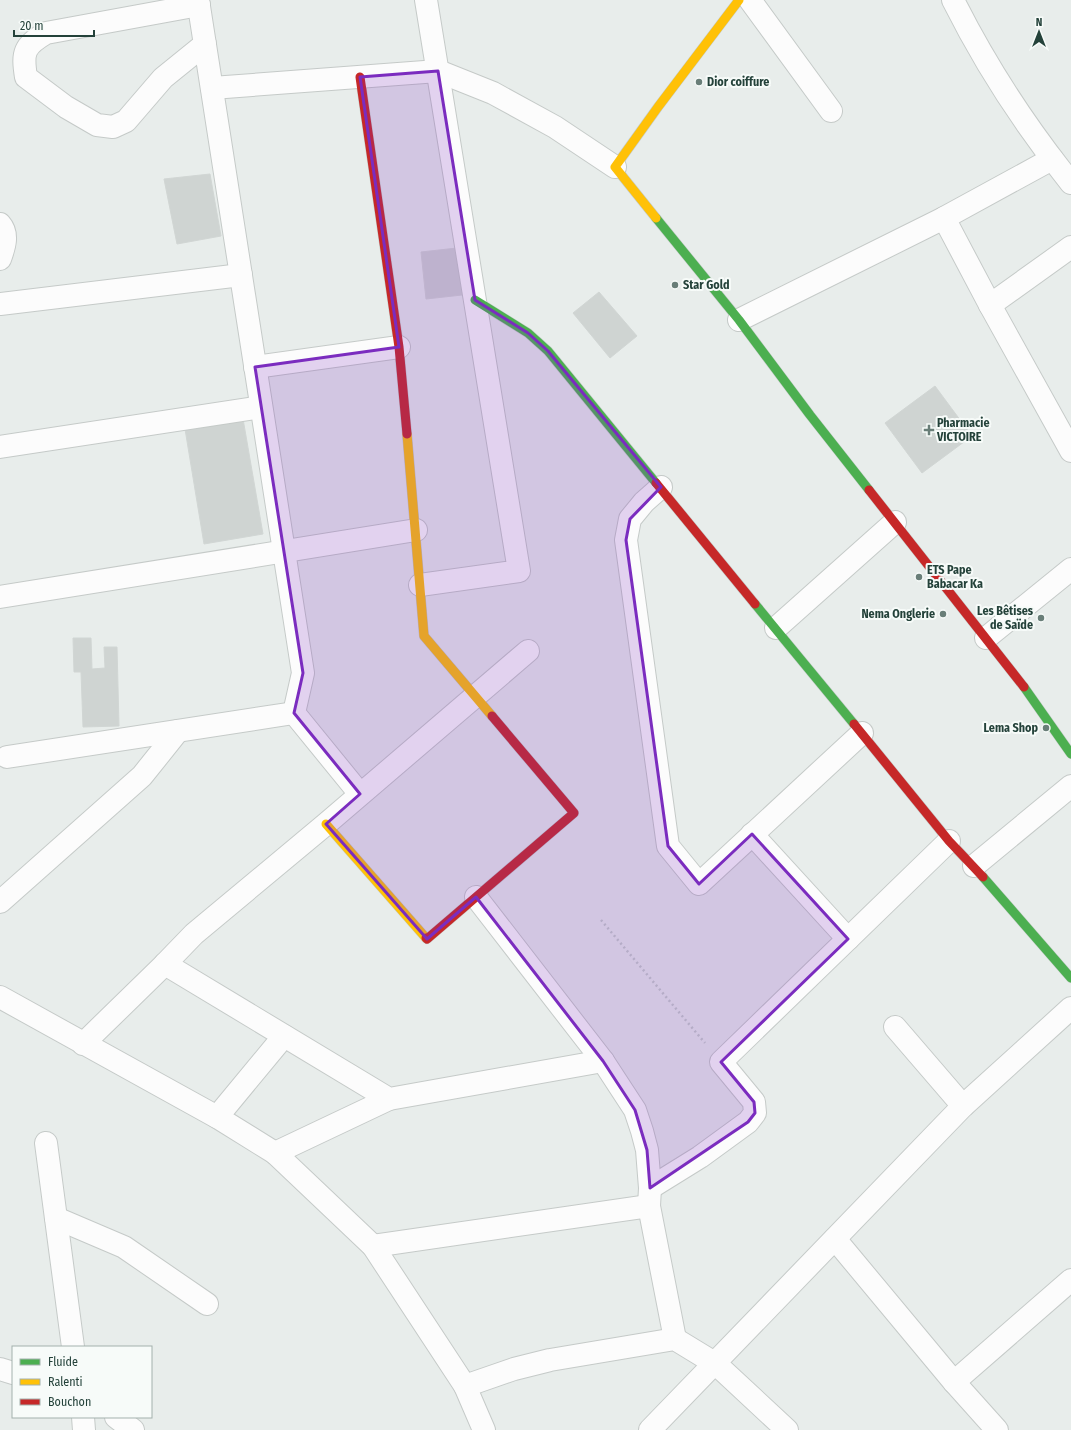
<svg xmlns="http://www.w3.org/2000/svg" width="1071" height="1430" font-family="'Fira Sans Condensed',sans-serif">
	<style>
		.building { fill: #cfd4d2; stroke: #d1d6d4 }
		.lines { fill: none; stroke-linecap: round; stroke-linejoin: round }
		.street-casing { stroke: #c5cac8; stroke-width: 24 }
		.fast-casing { stroke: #c3cbc8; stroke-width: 10 }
		.slow-casing { stroke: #c3cbc8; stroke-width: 10 }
		.jam-casing { stroke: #c3cbc8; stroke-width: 10 }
		.path { stroke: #c3ccca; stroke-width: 2.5; stroke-dasharray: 2 3; stroke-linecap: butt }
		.street { stroke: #fcfcfc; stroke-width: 22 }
		.fast { stroke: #4caf50; stroke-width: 9 }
		.slow { stroke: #ffc107; stroke-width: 9 }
		.jam { stroke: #c62828; stroke-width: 9 }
		.marked { fill: #7b2cbf; fill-opacity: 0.2; stroke: #7b2cbf; stroke-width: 3; stroke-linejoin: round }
		.poi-dot { fill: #697e78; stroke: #f7fbf9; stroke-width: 1.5 }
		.labels { text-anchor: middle; stroke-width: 4; stroke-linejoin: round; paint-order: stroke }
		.poi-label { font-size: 12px; font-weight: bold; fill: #24423a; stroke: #f7fbf9; text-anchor: start }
	</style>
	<rect width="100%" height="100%" fill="#e8edeb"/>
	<!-- building -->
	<g class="building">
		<path d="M 210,174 L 221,236 L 177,244 L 164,179 Z"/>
		<path d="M 457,248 L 462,295 L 426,299 L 421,252 Z"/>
		<path d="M 599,292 L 637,336 L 610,358 L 573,313 Z"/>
		<path d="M 935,386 L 972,436 L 922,473 L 885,423 Z"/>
		<path d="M 242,413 L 263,534 L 204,544 L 184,423 Z"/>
		<path d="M 73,638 L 91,638 L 92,669 L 105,668 L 104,647 L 117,647 L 119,726 L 83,727 L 81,672 L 74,672 Z"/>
	</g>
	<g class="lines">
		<!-- street casing -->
		<g class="street-casing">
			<g id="street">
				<path d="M 198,0 L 303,673 L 294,713"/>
				<path d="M 750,0 L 831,111"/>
				<path d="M 953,0 C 985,64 1026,127 1071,183"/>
				<path d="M 199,5 L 46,33 C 24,46 22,52 26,77 L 66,107 L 97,125 L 113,127 L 126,121 L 163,78 L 205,44"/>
				<path d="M 212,88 L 438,71 L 493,93 L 555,127 L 615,167"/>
				<path d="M 944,218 L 990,305 L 1071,451"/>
				<path d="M 0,224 C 9,234 4,248 0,259"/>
				<path d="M 0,304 L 241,275"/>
				<path d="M 990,305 L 1071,247"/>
				<path d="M 739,320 L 944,218 L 1052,159"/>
				<path d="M 255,367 L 399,347"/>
				<path d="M 0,447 L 261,407"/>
				<path d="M 661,487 L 644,502 L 630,519 L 626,540 L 668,846 L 699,884 L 862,733"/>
				<path d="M 420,585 L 519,571 L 426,0"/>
				<path d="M 0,597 L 416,530"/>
				<path d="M 776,628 L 895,522"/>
				<path d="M 986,638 L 1071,569"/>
				<path d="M 294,713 L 360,794"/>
				<path d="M 7,757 L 294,713"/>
				<path d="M 752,834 L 848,939"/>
				<path d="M 974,866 L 1071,786"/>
				<path d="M 476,897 L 603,1061 L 635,1110 L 642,1131 L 647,1150 L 650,1188 L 649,1206 L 675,1339"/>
				<path d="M 0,902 L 142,776 L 178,731"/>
				<path d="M 165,964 L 389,1099 L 603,1061"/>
				<path d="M 0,997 L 217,1117 L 275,1153 L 373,1246 L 465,1386 L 484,1430"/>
				<path d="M 895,1027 L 963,1106"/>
				<path d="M 83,1044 L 165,964 L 194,934 L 326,824 L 528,651"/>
				<path d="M 217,1117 L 284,1036"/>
				<path d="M 46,1143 L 73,1347"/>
				<path d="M 275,1153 L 389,1099"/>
				<path d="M 650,1188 L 700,1157 L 748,1122 L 755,1113 L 754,1102 L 721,1062 L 949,841"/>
				<path d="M 56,1218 L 124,1247 L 207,1304"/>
				<path d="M 835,1239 L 954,1382 L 997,1430"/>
				<path d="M 373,1246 L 649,1206"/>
				<path d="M 0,1369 L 13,1373"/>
				<path d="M 954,1382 L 1071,1280"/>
				<path d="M 465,1386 L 514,1369 L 550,1360 L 675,1339 L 716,1364 L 787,1430"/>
				<path d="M 83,1417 L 84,1430"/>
				<path d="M 116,1417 L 133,1430"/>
				<path d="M 650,1430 L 963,1106 L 1071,1008"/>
			</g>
		</g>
		<!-- fast casing -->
		<g class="fast-casing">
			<g id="fast">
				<path d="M 656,218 L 739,320 L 810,415 L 869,490"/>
				<path d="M 475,300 L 528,333 L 548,351 L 656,483"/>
				<path d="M 755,604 L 854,724"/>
				<path d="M 1024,687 L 1071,754"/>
				<path d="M 983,877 L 1071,978"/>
			</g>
		</g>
		<!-- slow casing -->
		<g class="slow-casing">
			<g id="slow">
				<path d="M 656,218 L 615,167 L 658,107 L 739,0"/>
				<path d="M 407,434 L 424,636 L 492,716"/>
				<path d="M 326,824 L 426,938"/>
			</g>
		</g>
		<!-- jam casing -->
		<g class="jam-casing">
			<g id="jam">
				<path d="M 360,77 L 399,347 L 407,434"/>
				<path d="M 656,483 L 755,604"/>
				<path d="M 869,490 L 1024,687"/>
				<path d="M 854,724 L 949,841 L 983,877"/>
				<path d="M 426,938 L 427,939 L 574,813 L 492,716"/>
			</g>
		</g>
		<!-- path -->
		<path class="path" d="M 601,920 L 705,1043"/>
		<!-- street -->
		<use href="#street" class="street"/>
		<!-- fast -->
		<use href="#fast" class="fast"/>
		<!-- slow -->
		<use href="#slow" class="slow"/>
		<!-- jam -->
		<use href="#jam" class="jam"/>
	</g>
	<!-- marked area -->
	<path class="marked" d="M 438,71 L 475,300 L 528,333 L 548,351 L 661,487 L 630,519 L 626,540 L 668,846 L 699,884 L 752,834 L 848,939 L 721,1062 L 754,1102 L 755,1113 L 748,1122 L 650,1188 L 647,1150 L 635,1110 L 603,1061 L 476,897 L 427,939 L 326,824 L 360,794 L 294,713 L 303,673 L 255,367 L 399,347 L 360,77 Z"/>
	<!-- markers -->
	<g class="poi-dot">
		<circle cx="699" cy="82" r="4"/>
		<circle cx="675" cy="285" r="4"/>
		<path d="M927 424h4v4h4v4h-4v4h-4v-4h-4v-4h4z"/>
		<circle cx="919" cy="577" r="4"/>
		<circle cx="943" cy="614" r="4"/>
		<circle cx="1041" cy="618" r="4"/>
		<circle cx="1046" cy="728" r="4"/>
	</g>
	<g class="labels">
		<!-- poi labels -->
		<g class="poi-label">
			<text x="707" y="86">Dior coiffure</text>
			<text x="683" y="289">Star Gold</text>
			<text x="937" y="427">Pharmacie<tspan x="937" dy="14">VICTOIRE</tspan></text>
			<text x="927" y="574">ETS Pape<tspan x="927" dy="14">Babacar Ka</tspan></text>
			<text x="1033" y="615" text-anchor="end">Les Bêtises<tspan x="1033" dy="14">de Saïde</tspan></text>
			<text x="935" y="618" text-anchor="end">Nema Onglerie</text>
			<text x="1038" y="732" text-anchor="end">Lema Shop</text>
		</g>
	</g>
	<!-- legend -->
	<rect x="12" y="1346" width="140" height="72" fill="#f7fbf9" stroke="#a3b1ad"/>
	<rect x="20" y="1359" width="20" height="6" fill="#4caf50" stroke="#a3b1ad"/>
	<text x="48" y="1366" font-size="12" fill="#24423a">Fluide</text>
	<rect x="20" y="1379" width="20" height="6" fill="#ffc107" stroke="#a3b1ad"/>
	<text x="48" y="1386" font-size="12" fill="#24423a">Ralenti</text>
	<rect x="20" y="1399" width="20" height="6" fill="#c62828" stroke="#a3b1ad"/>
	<text x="48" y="1406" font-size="12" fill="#24423a">Bouchon</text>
	<!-- north arrow -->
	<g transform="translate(1039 32)" stroke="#f7fbf9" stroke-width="3" paint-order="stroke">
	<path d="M0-3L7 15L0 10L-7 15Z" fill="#24423a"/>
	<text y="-6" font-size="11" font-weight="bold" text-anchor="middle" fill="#24423a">N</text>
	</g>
	<!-- scale -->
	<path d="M14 30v6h80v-6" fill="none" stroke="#24423a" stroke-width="2"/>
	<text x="20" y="30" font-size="12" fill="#24423a" stroke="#f7fbf9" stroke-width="3" paint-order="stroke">20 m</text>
</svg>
